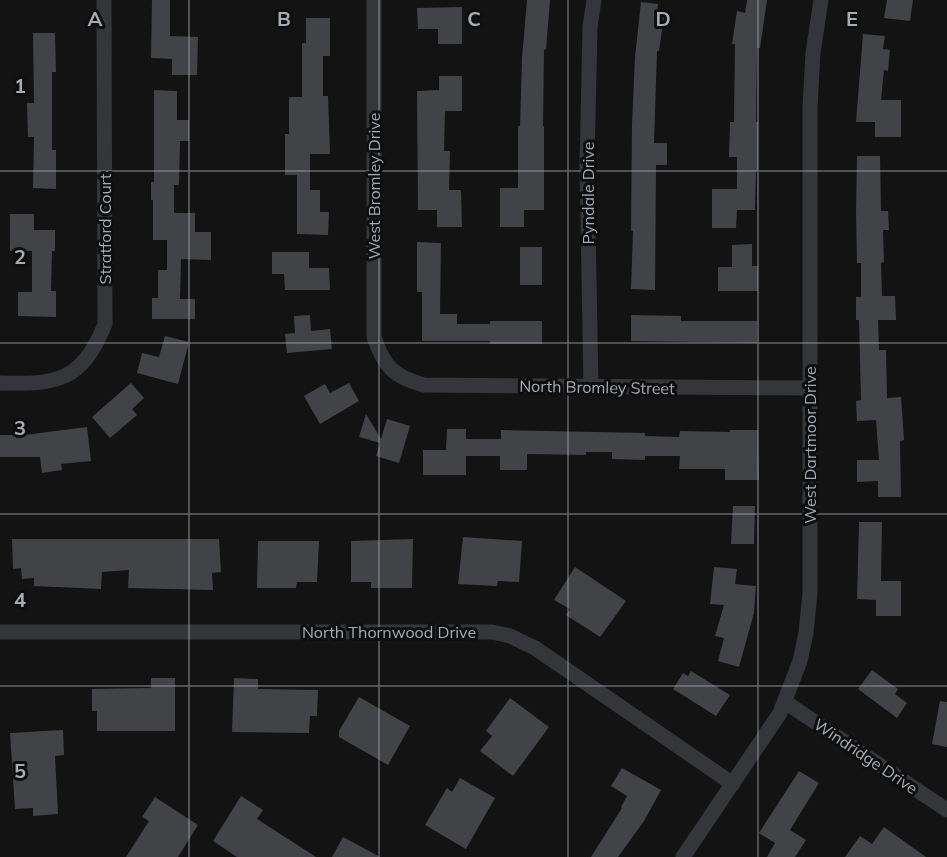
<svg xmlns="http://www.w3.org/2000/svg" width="947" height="857" font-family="Mulish,sans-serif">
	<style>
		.building { fill: #424347 }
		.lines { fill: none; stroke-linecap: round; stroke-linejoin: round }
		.street { stroke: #343639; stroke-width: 15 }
		.grid { fill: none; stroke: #a5acb5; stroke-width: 1.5; stroke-opacity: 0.55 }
		.labels { text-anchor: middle; stroke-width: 6; stroke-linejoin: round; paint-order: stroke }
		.street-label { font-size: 16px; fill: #a5acb5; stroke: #0e0e0f }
		.grid-label { font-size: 20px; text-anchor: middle; font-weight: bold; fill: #a5acb5; stroke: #0e0e0f; stroke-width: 6; stroke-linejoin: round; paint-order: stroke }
	</style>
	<rect width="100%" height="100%" fill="#131314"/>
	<!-- building -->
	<g class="building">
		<path d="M 152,0 L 170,0 L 170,36 L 198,37 L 197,75 L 172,75 L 172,59 L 151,58 Z"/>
		<path d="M 527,0 L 550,0 L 546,50 L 544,49 L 543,126 L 544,126 L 544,210 L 524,210 L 524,227 L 500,227 L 500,188 L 518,188 L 518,126 L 520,126 L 522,58 Z"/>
		<path d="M 747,0 L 767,0 L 760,48 L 757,48 L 756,122 L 758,122 L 758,171 L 756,171 L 755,210 L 737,210 L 736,228 L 712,228 L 712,189 L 737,189 L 737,157 L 729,157 L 730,122 L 734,122 L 735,44 L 732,44 L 737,11 L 745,13 Z"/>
		<path d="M 887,0 L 913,0 L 910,21 L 884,18 Z"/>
		<path d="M 641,2 L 658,4 L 657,16 L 664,16 L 659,51 L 657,51 L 654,143 L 667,143 L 667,165 L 656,165 L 655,290 L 631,289 L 633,231 L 631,231 L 632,124 L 635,57 Z"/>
		<path d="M 462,7 L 462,44 L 438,44 L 438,29 L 418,29 L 417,8 Z"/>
		<path d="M 306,18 L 330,18 L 330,56 L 323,56 L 323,96 L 328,96 L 330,154 L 310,154 L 310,190 L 320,190 L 320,212 L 329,212 L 328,235 L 297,234 L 297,175 L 285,175 L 285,134 L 289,134 L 289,97 L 302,97 L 302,43 L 306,43 Z"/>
		<path d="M 33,33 L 55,33 L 56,72 L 52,72 L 52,150 L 56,150 L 56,189 L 33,188 L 34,137 L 28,137 L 27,103 L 34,103 Z"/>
		<path d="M 863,34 L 885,36 L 883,49 L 890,50 L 888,71 L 884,70 L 881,100 L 901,100 L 901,137 L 875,137 L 875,122 L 856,122 Z"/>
		<path d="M 439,76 L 462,76 L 462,111 L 445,111 L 444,151 L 450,151 L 449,190 L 461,190 L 462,227 L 437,227 L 437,210 L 418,210 L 417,91 L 439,90 Z"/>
		<path d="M 154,90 L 177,91 L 177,120 L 189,120 L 189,141 L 180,141 L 179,185 L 174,185 L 174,213 L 195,213 L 195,232 L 211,232 L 211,260 L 181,259 L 180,299 L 195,299 L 195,319 L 152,319 L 152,298 L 158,298 L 158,270 L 167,270 L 167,240 L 153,240 L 153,200 L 151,200 L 151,182 L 154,182 Z"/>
		<path d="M 857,156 L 880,156 L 881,211 L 888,211 L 889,230 L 883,230 L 884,262 L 881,263 L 882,296 L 895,296 L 896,320 L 878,320 L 879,350 L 886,350 L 887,398 L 901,397 L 904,440 L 900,441 L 901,497 L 878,497 L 878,481 L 857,482 L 857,460 L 879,460 L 876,420 L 857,421 L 856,401 L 861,400 L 859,320 L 856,320 L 856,297 L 861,297 L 861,263 L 857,263 L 856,212 Z"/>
		<path d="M 10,214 L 34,214 L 34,230 L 55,230 L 55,251 L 52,251 L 51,291 L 56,291 L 56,317 L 18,316 L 18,292 L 32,292 L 32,251 L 10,251 Z"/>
		<path d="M 417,242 L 441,243 L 440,314 L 457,314 L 457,324 L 490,324 L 490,321 L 542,321 L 542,344 L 490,344 L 490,341 L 422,341 L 422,292 L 417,292 Z"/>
		<path d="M 752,244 L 752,266 L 758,266 L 758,291 L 718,291 L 718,267 L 732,267 L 732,245 Z"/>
		<rect x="520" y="247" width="22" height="38"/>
		<path d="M 272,252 L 309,252 L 309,268 L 329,268 L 330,290 L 285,290 L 284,274 L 272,274 Z"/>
		<path d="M 310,315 L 311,331 L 330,329 L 332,349 L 287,353 L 285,334 L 295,333 L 294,316 Z"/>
		<path d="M 631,315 L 681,316 L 681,321 L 757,321 L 757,343 L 631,341 Z"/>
		<path d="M 165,336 L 189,342 L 178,384 L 137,373 L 142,353 L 159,357 Z"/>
		<path d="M 131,383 L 144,398 L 132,409 L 137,415 L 110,438 L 92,417 Z"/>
		<path d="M 349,383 L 359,401 L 320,424 L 304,396 L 325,384 L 330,393 Z"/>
		<path d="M 366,414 L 381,439 L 387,419 L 410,426 L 399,463 L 376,456 L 380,443 L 359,437 Z"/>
		<path d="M 87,427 L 91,461 L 61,464 L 62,470 L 42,473 L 40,457 L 0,457 L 0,435 L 24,435 Z"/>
		<path d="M 447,429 L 466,429 L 466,439 L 501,439 L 501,430 L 645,433 L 645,436 L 679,437 L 680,431 L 730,432 L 730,430 L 758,430 L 759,480 L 725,480 L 725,469 L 679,469 L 680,456 L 645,456 L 645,460 L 612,459 L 612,452 L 586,452 L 586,455 L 527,454 L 527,470 L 500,470 L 500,456 L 466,456 L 466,475 L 423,475 L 423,450 L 446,450 Z"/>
		<path d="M 733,506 L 755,506 L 754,544 L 731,544 Z"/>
		<path d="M 859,522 L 882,522 L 881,581 L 901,581 L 901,616 L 876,616 L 876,600 L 857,599 Z"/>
		<path d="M 463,537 L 522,541 L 519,582 L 498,581 L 497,586 L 458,584 Z"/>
		<path d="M 12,539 L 219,539 L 221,572 L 212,573 L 213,590 L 128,588 L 129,570 L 102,572 L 101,589 L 34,586 L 34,578 L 22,579 L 21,568 L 13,569 Z"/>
		<path d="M 413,539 L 412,588 L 371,588 L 371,582 L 351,582 L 351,541 Z"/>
		<path d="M 258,541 L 319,541 L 317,582 L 297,582 L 296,588 L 257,588 Z"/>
		<path d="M 575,567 L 626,601 L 600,637 L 566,615 L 570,609 L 554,600 Z"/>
		<path d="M 714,567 L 737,569 L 735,584 L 756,586 L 754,613 L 739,667 L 718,661 L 724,638 L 715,636 L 724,605 L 710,604 Z"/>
		<path d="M 872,670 L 898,689 L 895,694 L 907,703 L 897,718 L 858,689 Z"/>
		<path d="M 691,671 L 730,695 L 716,716 L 673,689 L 683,673 L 688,676 Z"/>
		<path d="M 151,678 L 175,678 L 175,731 L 97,731 L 97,711 L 92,711 L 92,689 L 151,688 Z"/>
		<path d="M 234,678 L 258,679 L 258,689 L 318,690 L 317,716 L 310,716 L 309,733 L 232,732 Z"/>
		<path d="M 359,697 L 410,726 L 388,765 L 339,737 L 339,731 Z"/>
		<path d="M 510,698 L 549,727 L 513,776 L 480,751 L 492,736 L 486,731 Z"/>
		<path d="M 940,701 L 947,702 L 947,747 L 932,744 Z"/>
		<path d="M 63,730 L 64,755 L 55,756 L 58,814 L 33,816 L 33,808 L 15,809 L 10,733 Z"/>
		<path d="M 622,768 L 661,790 L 644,821 L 618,857 L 591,857 L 622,808 L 621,807 L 627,796 L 611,786 Z"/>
		<path d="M 799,771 L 819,783 L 790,830 L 806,840 L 795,857 L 767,857 L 775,843 L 759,833 Z"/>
		<path d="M 460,778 L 495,798 L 466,849 L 425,825 L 447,788 L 452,792 Z"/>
		<path d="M 241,796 L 263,810 L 257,819 L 316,857 L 237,857 L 213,841 Z"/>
		<path d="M 155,797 L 198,825 L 178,857 L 126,857 L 149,821 L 142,817 Z"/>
		<path d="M 884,827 L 926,857 L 845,857 L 860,836 L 872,844 Z"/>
		<path d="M 343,837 L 380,857 L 332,857 Z"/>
	</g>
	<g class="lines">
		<!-- street -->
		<g class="street">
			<path d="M 374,0 L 374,337 C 384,367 394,377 424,385 L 810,388"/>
			<path d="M 0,383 C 57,385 82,381 105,324 L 104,0"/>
			<path d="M 591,387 L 587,166 L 590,27 L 594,0"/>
			<path d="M 0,632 L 492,632 L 510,636 L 535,648 L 733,784"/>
			<path d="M 785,702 L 947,810"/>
			<path d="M 683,857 L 780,713 L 800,661 L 806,633 L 810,593 L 810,107 L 813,53 L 821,0"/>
		</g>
	</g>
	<!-- grid -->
	<path class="grid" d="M 189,0 L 189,857M 379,0 L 379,857M 568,0 L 568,857M 758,0 L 758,857M 0,171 L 947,171M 0,343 L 947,343M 0,514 L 947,514M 0,686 L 947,686"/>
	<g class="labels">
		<!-- street labels -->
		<g class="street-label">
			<text transform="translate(374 186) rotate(-90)" y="6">West Bromley Drive</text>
			<text transform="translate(588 193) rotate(-90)" y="6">Pyndale Drive</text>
			<text transform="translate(105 229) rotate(-90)" y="6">Stratford Court</text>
			<text transform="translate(597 387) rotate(1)" y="6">North Bromley Street</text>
			<text transform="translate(810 445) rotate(-90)" y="6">West Dartmoor Drive</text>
			<text x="389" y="638">North Thornwood Drive</text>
			<text transform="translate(866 756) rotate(34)" y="6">Windridge Drive</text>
		</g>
	</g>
	<g class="grid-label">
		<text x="95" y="26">A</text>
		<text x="284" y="26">B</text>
		<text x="474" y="26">C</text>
		<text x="663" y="26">D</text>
		<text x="852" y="26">E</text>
		<text x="20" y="93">1</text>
		<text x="20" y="264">2</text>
		<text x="20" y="435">3</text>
		<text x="20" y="607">4</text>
		<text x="20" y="778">5</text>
	</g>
</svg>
